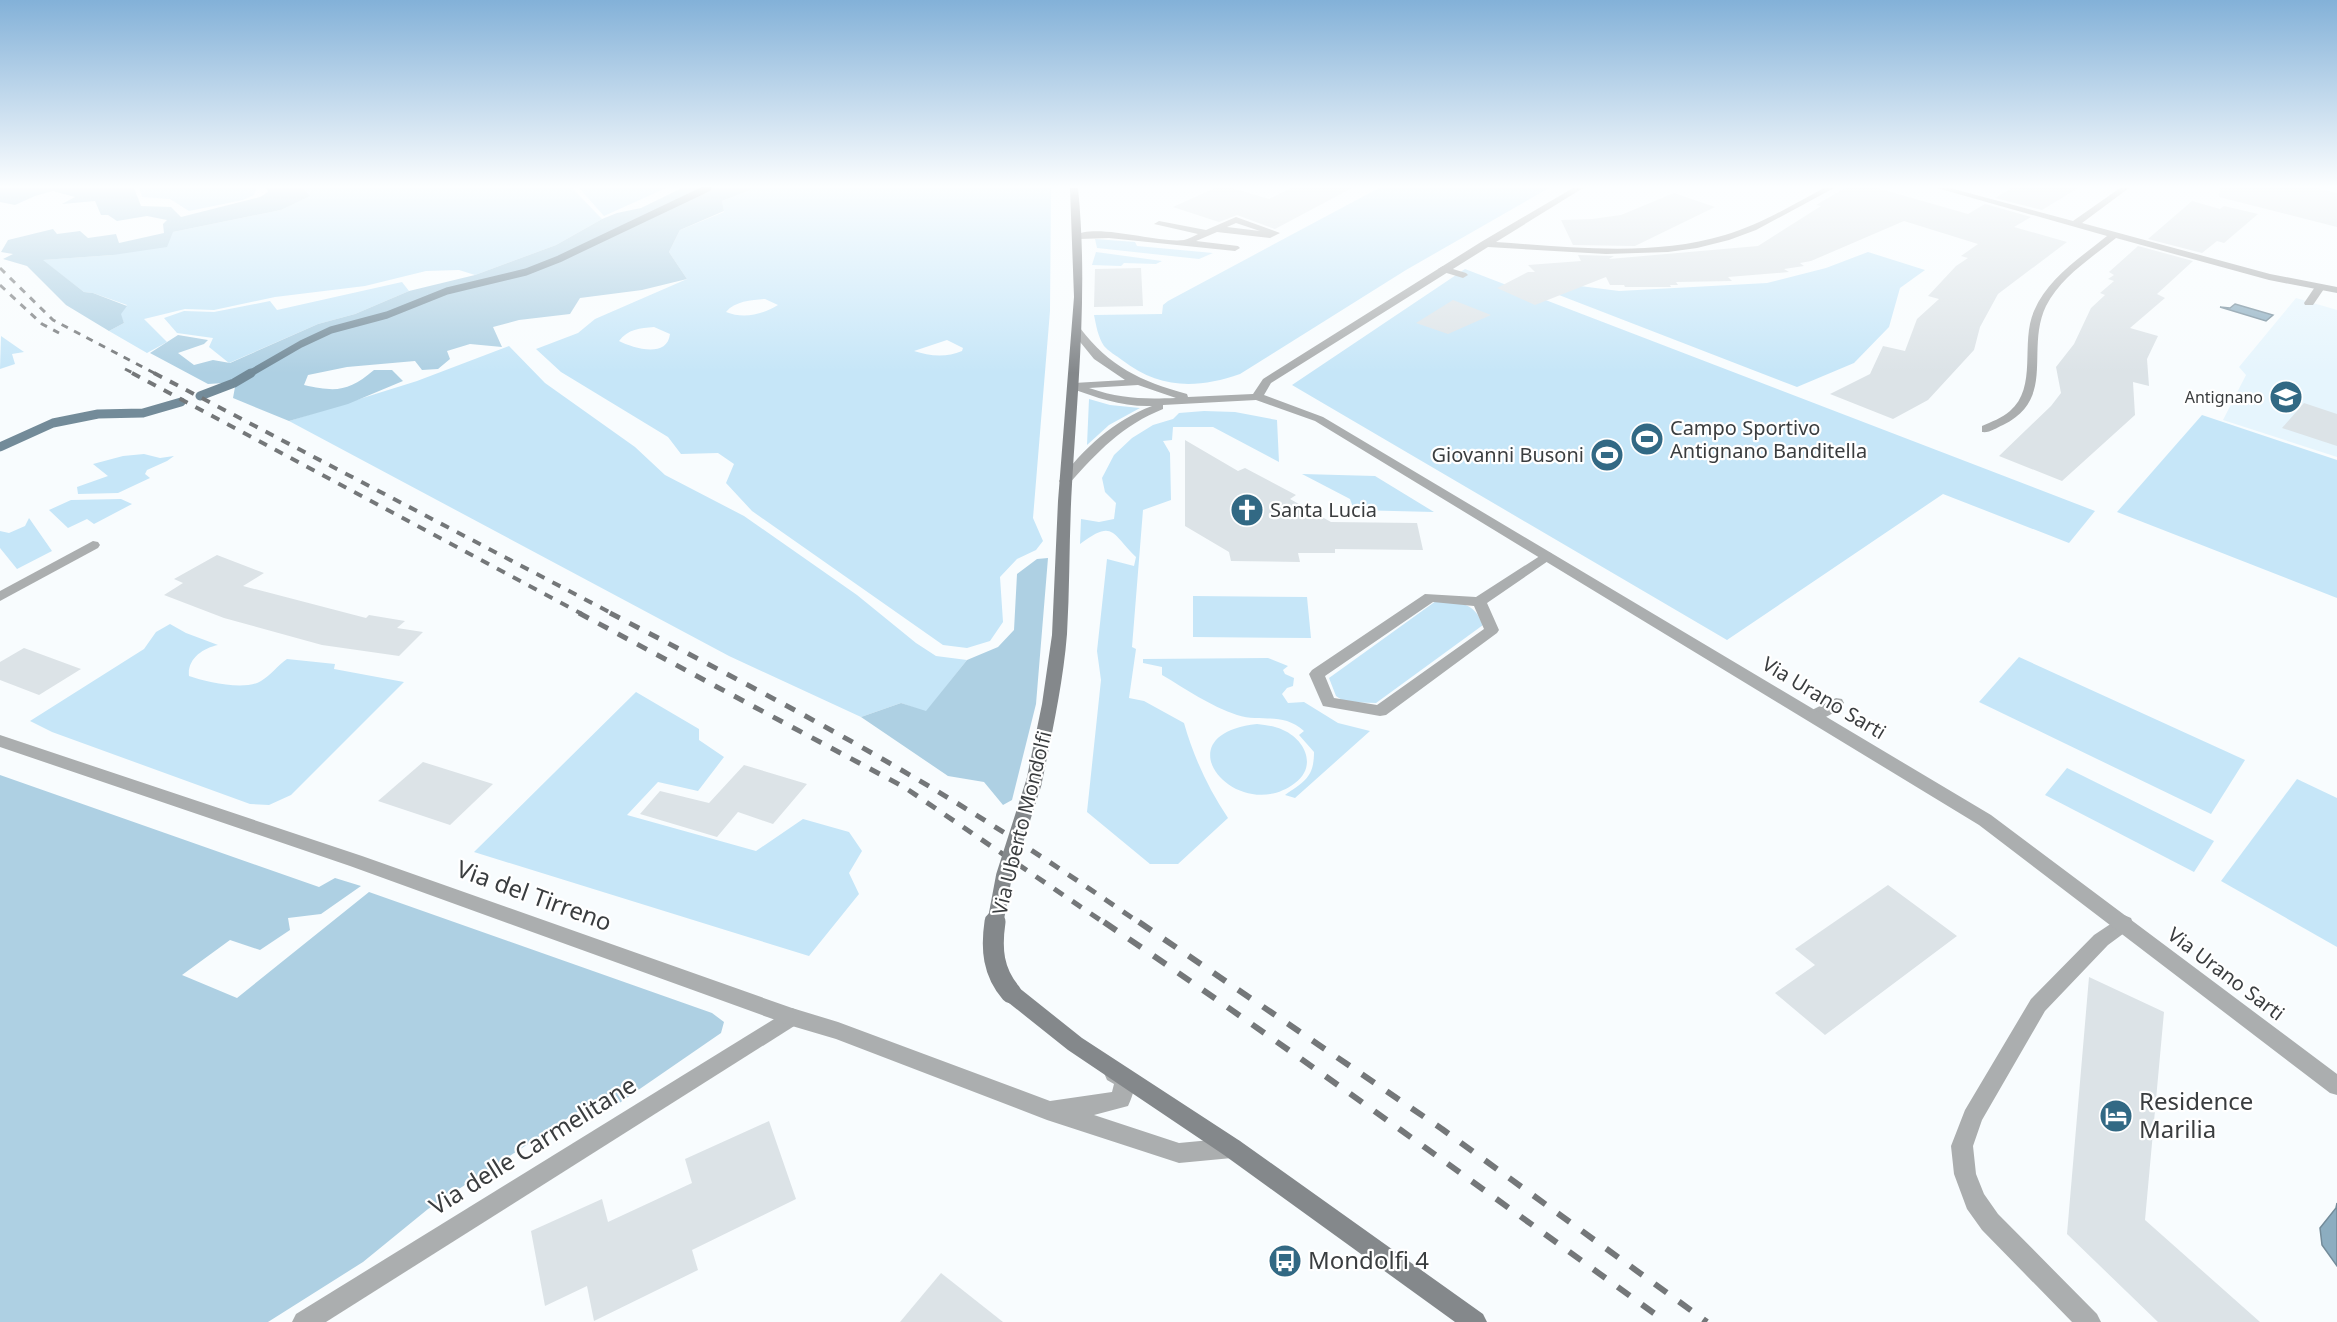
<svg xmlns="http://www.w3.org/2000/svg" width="2337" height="1322" font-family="'Noto Sans',sans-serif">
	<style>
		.built { fill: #e6f5fd }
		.green { fill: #c6e6f8; fill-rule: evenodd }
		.forest { fill: #aed0e3 }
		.water { fill: #8cadc0; stroke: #738b99; stroke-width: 1.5 }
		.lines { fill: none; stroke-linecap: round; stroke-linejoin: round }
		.stream-far1 { stroke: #738b99; stroke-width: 7 }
		.stream { stroke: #738b99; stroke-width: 9 }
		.building { fill: #dce3e7 }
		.service { fill: #abaeaf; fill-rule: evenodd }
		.minor { fill: #abaeaf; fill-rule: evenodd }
		.tertiary { fill: #abaeaf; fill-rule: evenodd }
		.secondary { fill: #84888b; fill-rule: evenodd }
		.rail-far3 { stroke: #747779; stroke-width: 3; stroke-dasharray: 7 7; stroke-linecap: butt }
		.rail-far2 { stroke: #747779; stroke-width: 4; stroke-dasharray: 9 9; stroke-linecap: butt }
		.rail-far1 { stroke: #747779; stroke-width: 5; stroke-dasharray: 11 11; stroke-linecap: butt }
		.rail { stroke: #747779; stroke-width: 6; stroke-dasharray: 15 15; stroke-linecap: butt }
		.secondary-bridge-far1 { stroke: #84888b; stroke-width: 16 }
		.secondary-bridge { stroke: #84888b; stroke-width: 21 }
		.labels { text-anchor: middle; stroke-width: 4.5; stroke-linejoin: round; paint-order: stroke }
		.far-poi-label { font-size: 16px; fill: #3a3d3f; stroke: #fff; text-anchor: end }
		.poi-label { font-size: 20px; fill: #3a3d3f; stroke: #fff; text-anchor: start }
		.street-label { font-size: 20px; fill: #3a3d3f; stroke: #fff }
		.near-street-label { font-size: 24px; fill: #3a3d3f; stroke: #fff }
		.near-poi-label { font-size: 24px; fill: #3a3d3f; stroke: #fff; text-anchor: start }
	</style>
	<rect width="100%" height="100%" fill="#f8fcfe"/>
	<!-- built -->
	<path class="built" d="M 2296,298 L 2337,310 L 2337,457 L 2223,420 L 2246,375 L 2239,367 Z"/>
	<!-- green -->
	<g class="green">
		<path d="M 139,188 L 257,188 L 254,195 L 243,200 L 189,211 L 170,199 L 142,197 Z"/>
		<path d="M 303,188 L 572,188 L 602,219 L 556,245 L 475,275 L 459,270 L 426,271 L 365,286 L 275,297 L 214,310 L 185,309 L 144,319 L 167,342 L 147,353 L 109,331 L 124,323 L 120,314 L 127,305 L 93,293 L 84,292 L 42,260 L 113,255 L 173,232 L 281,210 L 309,196 Z"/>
		<path d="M 579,188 L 666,188 L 604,216 Z"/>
		<path d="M 755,188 L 1051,188 L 1050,311 L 1033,518 L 1043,541 L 1036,550 L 1017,559 L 1000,577 L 1003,622 L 990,641 L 967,648 L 943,645 L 752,511 L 726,483 L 734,464 L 718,453 L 681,454 L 668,437 L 561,372 L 536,349 L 578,333 L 595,319 L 687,279 L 669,252 L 680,230 L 724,212 L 722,201 ZM 765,299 L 778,305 C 762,315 743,319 726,312 C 735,301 752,300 765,299 ZM 654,327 L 670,334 C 667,359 633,348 619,341 C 628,329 640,328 654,327 ZM 947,340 L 963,348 L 962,351 C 946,358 929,356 914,351 Z"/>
		<path d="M 1379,188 L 1549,188 L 1406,270 L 1240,374 C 1197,389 1159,389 1122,360 C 1117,356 1108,351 1104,346 C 1098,337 1096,325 1094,315 L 1162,314 L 1163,305 L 1168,301 Z"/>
		<path d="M 1095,239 L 1135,242 L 1137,246 L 1213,253 L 1199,259 L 1097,248 Z"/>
		<path d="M 1096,252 L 1162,261 L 1156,264 L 1124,263 L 1121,266 L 1092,265 Z"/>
		<path d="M 1868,252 L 1925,270 L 1900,288 L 1889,327 L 1854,363 L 1797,387 L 1546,290 L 1580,286 L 1619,291 L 1767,283 L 1826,268 Z"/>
		<path d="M 1465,269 L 2095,511 L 2069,543 L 1943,494 L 1727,640 L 1292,385 Z"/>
		<path d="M 402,282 L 409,291 L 355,314 L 318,324 L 229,363 L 209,347 L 213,338 L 177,333 L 164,318 L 184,311 L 214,312 L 270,301 L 277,310 Z"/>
		<path d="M 1,336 L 24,352 L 12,354 L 15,364 L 0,369 Z"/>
		<path d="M 509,346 L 545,383 L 635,447 L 665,475 L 744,516 L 857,595 L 916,643 L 936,656 L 967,660 L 926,712 L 901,703 L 861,717 L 729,656 L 289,421 L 417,381 Z"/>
		<path d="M 1089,399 L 1110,405 L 1140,408 L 1109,425 L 1087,445 Z"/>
		<path d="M 1204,411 L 1235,412 L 1277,420 L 1279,462 L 1213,427 L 1173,427 L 1172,440 L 1163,441 L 1170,453 L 1171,500 L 1143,510 L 1132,647 L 1136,649 L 1129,698 L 1144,701 L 1184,723 C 1194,758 1208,788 1228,818 L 1178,864 L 1150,864 L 1087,812 L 1101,680 L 1097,651 L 1107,559 L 1134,566 L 1136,557 C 1111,533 1114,519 1080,544 L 1081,519 L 1099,522 L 1114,519 L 1116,503 L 1105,492 L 1102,478 L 1114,455 L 1132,438 L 1153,425 L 1173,419 L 1179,413 Z"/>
		<path d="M 2202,415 L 2337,460 L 2337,598 L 2117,512 Z"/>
		<path d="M 144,454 L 160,458 L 174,456 L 167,461 L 147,470 L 145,474 L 150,478 L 118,493 L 78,494 L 77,487 L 108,476 L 93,464 L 123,456 Z"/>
		<path d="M 1302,474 L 1375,476 L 1434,512 L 1354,510 L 1350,499 Z"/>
		<path d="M 121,499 L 132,504 L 94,524 L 87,519 L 68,528 L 49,510 L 71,500 Z"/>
		<path d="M 29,518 L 52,551 L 17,569 L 0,548 L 0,531 L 9,533 L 25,526 Z"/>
		<path d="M 1193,596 L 1307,597 L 1311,638 L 1193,637 Z"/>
		<path d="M 1436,601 C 1460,604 1473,600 1483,625 L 1376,703 L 1345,702 L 1336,696 L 1329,678 Z"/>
		<path d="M 170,624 L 186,633 L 218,645 C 203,648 187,659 189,676 C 206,682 245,691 261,681 C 270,676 278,665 287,659 L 335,664 L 334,669 L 404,682 L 291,795 L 269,805 L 250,804 L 52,732 L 30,721 L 144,649 L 156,632 Z"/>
		<path d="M 2019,657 L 2245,760 L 2211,814 L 1979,702 Z"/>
		<path d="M 1268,658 L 1288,666 L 1283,670 L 1285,674 L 1294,678 L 1293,686 L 1287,688 L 1282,694 L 1288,703 L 1304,702 L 1338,723 L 1370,731 L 1295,798 L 1285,795 C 1305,781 1314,777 1314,752 L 1299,735 L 1304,731 C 1282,711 1261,723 1237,715 C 1210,706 1186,689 1162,675 L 1162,667 L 1143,663 L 1143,659 Z"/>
		<path d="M 636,692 L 699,729 L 699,740 L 724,757 L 698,791 L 658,782 L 627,815 L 756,851 L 803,819 L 849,832 L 862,851 L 849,873 L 859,894 L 809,956 L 474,852 Z"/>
		<path d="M 1257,724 C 1266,725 1275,726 1283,730 C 1306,740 1317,767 1295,783 C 1238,827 1158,735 1257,724 Z"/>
		<path d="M 2067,768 L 2214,841 L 2194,872 L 2045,795 Z"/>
		<path d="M 2297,779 L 2337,798 L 2337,947 L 2221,881 Z"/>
	</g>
	<!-- forest -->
	<g class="forest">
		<path d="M 0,188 L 134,188 L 141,206 L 171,207 L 181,217 L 260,197 L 268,192 L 266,188 L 303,188 L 310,196 L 281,210 L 173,232 L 167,247 L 113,255 L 43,260 L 84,292 L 93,293 L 127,306 L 121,314 L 124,323 L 109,331 L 66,305 L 27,266 L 3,259 L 13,254 L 1,252 L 8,240 L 53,229 L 57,234 L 80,231 L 88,238 L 116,234 L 119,243 L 164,233 L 163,224 L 167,220 L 147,216 L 117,221 L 108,215 L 101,215 L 95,201 L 62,204 L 75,197 L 53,191 L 35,196 L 15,205 L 0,202 Z"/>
		<path d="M 682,188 L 755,188 L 722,201 L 724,211 L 680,230 L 669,252 L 687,279 L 642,290 L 580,298 L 570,314 L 519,320 L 493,327 L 502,347 L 470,344 L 447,351 L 450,359 L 438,369 L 422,370 L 415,361 L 347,367 L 308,375 L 304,385 C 336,392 348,392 374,370 L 392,370 L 403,381 L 348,404 L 289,421 L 233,398 L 235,387 L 225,383 L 208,384 L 150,353 L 178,335 L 208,340 L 204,344 L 178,353 L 194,365 L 213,360 L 230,363 L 318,324 L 355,314 L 409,291 L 475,275 L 556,245 L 602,219 L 617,213 L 641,208 Z"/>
		<path d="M 1048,558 L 1036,704 L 1012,800 L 1003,805 L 984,782 L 948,776 L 861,717 L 901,703 L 926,711 L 967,660 L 998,647 L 1014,630 L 1017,574 L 1037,559 Z"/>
		<path d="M 0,775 L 319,887 L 335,878 L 361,886 L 321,914 L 288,918 L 290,930 L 260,950 L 230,940 L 182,975 L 237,998 L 369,892 L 712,1013 L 724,1022 L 721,1033 L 615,1106 L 605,1094 L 428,1209 L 363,1262 L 268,1322 L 0,1322 Z"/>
	</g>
	<!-- water -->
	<g class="water">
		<path d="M 2235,304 L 2273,315 L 2266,321 L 2220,307 L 2230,308 Z"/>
		<path d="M 2337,1203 L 2337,1266 L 2322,1245 L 2320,1228 L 2336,1208 Z"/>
	</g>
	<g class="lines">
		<!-- stream-far1 -->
		<path class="stream-far1" d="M 249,374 L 301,344 L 331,330 L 387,315 L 447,291 L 526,272 L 559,259 L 708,188"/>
		<!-- stream -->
		<g class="stream">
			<path d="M 200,396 L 234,383 L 251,373"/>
			<path d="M 0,447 L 53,423 L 98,414 L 143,413 L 181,402"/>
		</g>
	</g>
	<!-- building -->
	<g class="building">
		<path d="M 1215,188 L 1232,188 L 1269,199 L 1291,188 L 1352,188 L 1275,229 L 1237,215 L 1219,222 L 1173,207 Z"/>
		<path d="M 1845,188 L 1877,188 L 1968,214 L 1985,204 L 2031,217 L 2014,227 L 2067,242 L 1998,294 L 1980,327 L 1974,350 L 1928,400 L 1893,419 L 1830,394 L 1870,374 L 1883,346 L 1905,351 L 1917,319 L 1939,299 L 1928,296 L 1956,266 L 1968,258 L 1961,256 L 1978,244 L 1904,221 L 1811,261 L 1800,263 L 1804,266 L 1784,269 L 1789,272 L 1728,277 L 1732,281 L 1676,282 L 1678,285 L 1670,285 L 1671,287 L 1625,287 L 1624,285 L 1610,285 L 1606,277 L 1535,305 L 1497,288 L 1528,272 L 1535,272 L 1528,265 L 1581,261 L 1578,255 L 1614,256 L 1609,259 L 1758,246 L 1821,206 L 1816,205 Z"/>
		<path d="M 2012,188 L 2078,188 L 2042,210 L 1995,198 Z"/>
		<path d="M 2220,188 L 2316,188 L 2337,193 L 2337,227 L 2219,197 Z"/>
		<path d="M 1674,193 L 1715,207 L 1635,246 L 1573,245 L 1561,220 L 1592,219 L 1621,215 Z"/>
		<path d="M 2192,201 L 2220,209 L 2224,206 L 2258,214 L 2224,243 L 2217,241 L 2202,253 L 2148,239 Z"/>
		<path d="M 2138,246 L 2193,261 L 2157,294 L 2165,298 L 2130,328 L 2158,336 L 2147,359 L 2149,386 L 2133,382 L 2135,415 L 2062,481 L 1999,456 L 2051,406 L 2061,393 L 2056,367 L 2074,344 L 2091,308 L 2105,295 L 2100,293 L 2114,281 L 2108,279 L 2114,275 L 2109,272 Z"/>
		<path d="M 1141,268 L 1143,306 L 1094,307 L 1095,269 Z"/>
		<path d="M 1453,300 L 1491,315 L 1448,334 L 1416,323 Z"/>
		<path d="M 2304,403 L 2337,414 L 2337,446 L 2282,428 Z"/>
		<path d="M 1185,440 L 1238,471 L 1245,468 L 1296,495 L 1290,499 L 1331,522 L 1417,523 L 1423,550 L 1335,549 L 1335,553 L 1298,553 L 1300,562 L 1231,561 L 1229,552 L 1185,526 Z"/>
		<path d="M 217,555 L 264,573 L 243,586 L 366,618 L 369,615 L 405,621 L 397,628 L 423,632 L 399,656 L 322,645 L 224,618 L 164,595 L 183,583 L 174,579 Z"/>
		<path d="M 24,648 L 81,669 L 39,695 L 0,680 L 0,662 Z"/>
		<path d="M 423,762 L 493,784 L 450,825 L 378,801 Z"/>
		<path d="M 744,765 L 807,784 L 773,824 L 738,812 L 717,837 L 640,814 L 660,791 L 709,803 Z"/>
		<path d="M 1888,885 L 1957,936 L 1825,1035 L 1775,993 L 1815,965 L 1795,949 Z"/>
		<path d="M 2089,977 L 2164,1012 L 2145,1220 L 2260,1322 L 2158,1322 L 2067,1234 Z"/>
		<path d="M 769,1121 L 796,1199 L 692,1250 L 698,1270 L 594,1321 L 587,1286 L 545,1306 L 531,1231 L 602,1199 L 608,1222 L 692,1183 L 685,1159 Z"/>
		<path d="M 941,1273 L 1003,1322 L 900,1322 Z"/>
	</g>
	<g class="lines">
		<!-- service -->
		<g class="service">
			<path d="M 1236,217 L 1280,233 L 1270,238 L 1217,232 L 1196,241 L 1238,246 L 1240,248 L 1235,251 L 1109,238 L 1079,239 L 1074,236 C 1095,222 1160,244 1184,240 C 1188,239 1194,236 1198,234 L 1154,224 L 1159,221 L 1206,230 ZM 1236,223 L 1260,231 L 1227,227 Z"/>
			<path d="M 1443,266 L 1466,273 L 1468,275 L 1463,278 L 1440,271 L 1438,269 Z"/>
			<path d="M 2317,284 L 2326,286 L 2313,305 L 2305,305 L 2304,303 Z"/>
			<path d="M 93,541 L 98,542 L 100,545 L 98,548 L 0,601 L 0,591 Z"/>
			<path d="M 1546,552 L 1551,553 L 1553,556 L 1551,559 L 1487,603 L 1499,630 L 1497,633 L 1386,715 L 1380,716 L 1323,706 L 1309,674 L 1312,670 L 1425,594 L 1476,597 ZM 1433,602 L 1474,606 L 1484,629 L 1377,705 L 1334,698 L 1325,676 Z"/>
			<path d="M 1836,698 L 1842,699 L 1844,703 C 1837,712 1820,723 1808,720 L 1806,716 L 1808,712 Z"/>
			<path d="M 2124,915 L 2131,918 L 2133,923 L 2131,928 L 2108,945 L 2045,1011 L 1982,1120 L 1973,1146 L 1976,1174 L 1984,1194 L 1998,1214 L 2097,1314 L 2101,1322 L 2072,1322 L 1982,1230 L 1967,1209 L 1954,1174 L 1951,1146 L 1965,1110 L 2031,999 L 2094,935 Z"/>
		</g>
		<!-- minor -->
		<g class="minor">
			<path d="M 1573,188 L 1583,188 L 1496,242 C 1571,247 1652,257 1725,235 C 1760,225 1792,205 1824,188 L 1834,188 L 1756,230 L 1729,240 L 1697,248 L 1668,252 L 1606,254 L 1488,247 L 1271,383 L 1264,395 L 1323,417 L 1991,815 L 2337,1074 L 2337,1095 L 2330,1093 L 1979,825 L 1315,421 L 1256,400 L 1163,405 L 1163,409 C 1123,425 1097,452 1069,484 L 1061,484 L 1059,481 C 1083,449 1114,420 1152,406 C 1122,407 1098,398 1070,388 L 1070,384 L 1074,383 L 1125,380 L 1094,359 L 1072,332 L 1072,328 L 1080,328 C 1110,367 1140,381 1187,394 L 1188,397 L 1253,394 L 1263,379 L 1481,242 ZM 1138,385 L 1176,398 C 1142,399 1121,399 1089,388 Z"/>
			<path d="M 1937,188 L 1950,188 L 2073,221 L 2120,188 L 2129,188 L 2082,223 L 2270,274 L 2337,287 L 2337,293 L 2269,280 L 2116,238 C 2091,258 2061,277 2046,306 C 2025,350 2057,398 2003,425 C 1996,428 1990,433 1982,432 L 1982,426 C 1991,422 2002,418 2010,411 C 2038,387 2020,343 2034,311 C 2048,278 2080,258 2107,236 Z"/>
			<path d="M 792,1008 L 799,1011 L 802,1017 L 799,1023 L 326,1322 L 292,1322 L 296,1314 Z"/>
		</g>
		<!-- tertiary -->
		<path class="tertiary" d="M 0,735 L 362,856 L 792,1008 L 838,1022 L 1050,1101 L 1112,1092 L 1114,1084 L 1107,1080 L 1104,1073 L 1107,1066 L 1114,1064 C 1138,1073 1138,1084 1128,1106 L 1094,1115 L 1179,1143 L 1232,1138 L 1240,1141 L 1243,1148 L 1240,1155 L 1232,1158 L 1179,1163 L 1047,1120 L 836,1039 L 792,1026 L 350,866 L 0,747 Z"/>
		<!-- secondary -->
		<g class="secondary">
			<path d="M 1070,188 L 1078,188 C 1088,287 1078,384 1072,484 C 1069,534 1070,584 1067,634 C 1063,684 1052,733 1042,782 L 1040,786 L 1028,786 L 1026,782 L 1042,704 L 1052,635 L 1058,501 L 1074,297 Z"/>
			<path d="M 1011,985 L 1018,987 L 1082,1038 L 1240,1141 L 1483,1314 L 1487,1322 L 1455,1322 L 1224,1155 L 1068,1050 L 1004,999 L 1001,993 L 1004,987 Z"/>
		</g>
		<!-- rail-far3 -->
		<g class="rail-far3">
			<path d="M 0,268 L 53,320 L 156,374"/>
			<path d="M 0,285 L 42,324 L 59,333"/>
			<path d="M 125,369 L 135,374"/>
		</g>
		<!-- rail-far2 -->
		<g class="rail-far2">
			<path d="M 132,373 L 582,614"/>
			<path d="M 154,373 L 613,614"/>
		</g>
		<!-- rail-far1 -->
		<g class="rail-far1">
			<path d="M 579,613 L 904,787 L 1106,924"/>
			<path d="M 610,613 C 712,666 815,719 915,778 C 992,823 1067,873 1141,924"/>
		</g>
		<!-- rail -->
		<g class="rail">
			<path d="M 1104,922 C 1294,1051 1480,1187 1666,1322"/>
			<path d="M 1139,922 L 1442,1129 L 1707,1322"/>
		</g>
		<!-- secondary-bridge-far1 -->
		<path class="secondary-bridge-far1" d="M 995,924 L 1004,876 L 1034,782"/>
		<!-- secondary-bridge -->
		<path class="secondary-bridge" d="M 995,922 C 991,949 993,972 1011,993"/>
	</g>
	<!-- sky -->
	<linearGradient id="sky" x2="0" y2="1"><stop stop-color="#83b1d8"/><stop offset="0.5" stop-color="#fcfeff"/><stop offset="1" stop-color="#fcfeff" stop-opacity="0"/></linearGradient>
	<rect width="2337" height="373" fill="url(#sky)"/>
	<!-- icons -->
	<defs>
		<g id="school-disc" transform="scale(1.725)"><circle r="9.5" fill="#326984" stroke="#fff"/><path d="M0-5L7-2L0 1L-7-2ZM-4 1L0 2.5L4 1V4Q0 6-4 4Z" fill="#fff"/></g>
		<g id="stadium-disc" transform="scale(1.725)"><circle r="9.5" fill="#326984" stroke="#fff"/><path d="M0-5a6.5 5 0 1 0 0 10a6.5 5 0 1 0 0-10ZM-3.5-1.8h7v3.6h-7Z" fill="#fff"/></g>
		<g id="church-disc" transform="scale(1.725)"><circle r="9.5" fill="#326984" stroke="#fff"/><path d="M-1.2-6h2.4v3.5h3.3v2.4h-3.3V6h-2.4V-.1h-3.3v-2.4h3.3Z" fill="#fff"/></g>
		<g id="hotel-disc" transform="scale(1.725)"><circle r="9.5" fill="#326984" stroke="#fff"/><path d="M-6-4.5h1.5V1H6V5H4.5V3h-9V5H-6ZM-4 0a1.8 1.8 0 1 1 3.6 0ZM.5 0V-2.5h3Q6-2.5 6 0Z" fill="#fff"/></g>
		<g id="bus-disc" transform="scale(1.725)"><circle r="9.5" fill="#326984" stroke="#fff"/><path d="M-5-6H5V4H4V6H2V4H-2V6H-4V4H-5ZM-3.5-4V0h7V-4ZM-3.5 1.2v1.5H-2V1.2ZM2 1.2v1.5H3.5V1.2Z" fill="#fff"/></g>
	</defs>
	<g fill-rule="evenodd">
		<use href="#school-disc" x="2286" y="397"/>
		<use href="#stadium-disc" x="1647" y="439"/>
		<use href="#stadium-disc" x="1607" y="455"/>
		<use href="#church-disc" x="1247" y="510"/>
		<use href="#hotel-disc" x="2116" y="1116"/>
		<use href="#bus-disc" x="1285" y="1261"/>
	</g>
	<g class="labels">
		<!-- far-poi labels -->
		<g class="far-poi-label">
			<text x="2263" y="403">Antignano</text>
		</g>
		<!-- poi labels -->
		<g class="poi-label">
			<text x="1670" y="435">Campo Sportivo<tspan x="1670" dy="23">Antignano Banditella</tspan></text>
			<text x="1584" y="462" text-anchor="end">Giovanni Busoni</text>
			<text x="1270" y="517">Santa Lucia</text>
		</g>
		<!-- street labels -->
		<g class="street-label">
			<text transform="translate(1824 698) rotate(31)" y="7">Via Urano Sarti</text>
			<text transform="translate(1022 823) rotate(-76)" y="7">Via Uberto Mondolfi</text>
			<text transform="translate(2226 974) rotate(37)" y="7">Via Urano Sarti</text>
		</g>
		<!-- near-street labels -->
		<g class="near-street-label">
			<text transform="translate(534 896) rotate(20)" y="8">Via del Tirreno</text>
			<text transform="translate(533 1146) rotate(-32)" y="8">Via delle Carmelitane</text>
		</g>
		<!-- near-poi labels -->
		<g class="near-poi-label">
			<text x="2139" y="1110">Residence<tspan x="2139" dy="28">Marilia</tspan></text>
			<text x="1308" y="1269">Mondolfi 4</text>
		</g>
	</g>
</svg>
